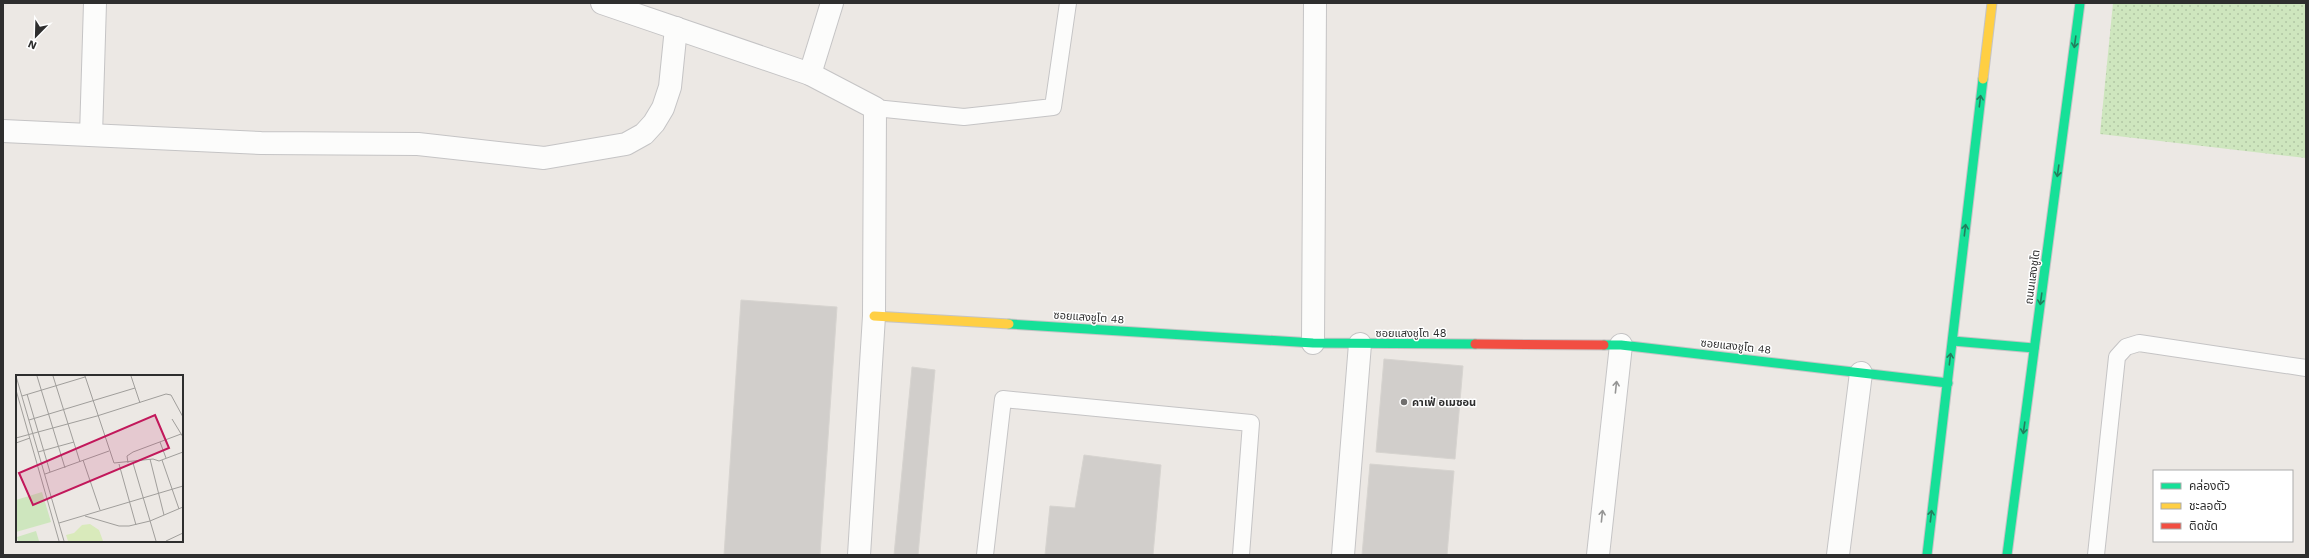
<svg xmlns="http://www.w3.org/2000/svg" width="2309" height="558" font-family="'Work Sans','Noto Sans Thai',sans-serif">
	<style>
		.grass { fill: url(#grass-dots) }
		.building { fill: #d1cecb; stroke: #d7d4d0 }
		.lines { fill: none; stroke-linecap: round; stroke-linejoin: round }
		.lane-casing { stroke: #c5c4c5; stroke-width: 18 }
		.street-casing { stroke: #c5c4c5; stroke-width: 24 }
		.fast-casing { stroke: #c5c4c5; stroke-width: 11 }
		.slow-casing { stroke: #c5c4c5; stroke-width: 11 }
		.jam-casing { stroke: #c5c4c5; stroke-width: 11 }
		.lane { stroke: #fcfcfb; stroke-width: 16 }
		.street { stroke: #fcfcfb; stroke-width: 22 }
		.fast { stroke: #16e098; stroke-width: 9 }
		.slow { stroke: #ffcf43; stroke-width: 9 }
		.jam { stroke: #f24e42; stroke-width: 9 }
		.oneway { stroke: #237e5e }
		.oneway2 { stroke: #959594 }
		.poi-dot { fill: #706f6e; stroke: #fff; stroke-width: 1.5 }
		.labels { text-anchor: middle; stroke-width: 3; stroke-linejoin: round; paint-order: stroke }
		.street-label { font-size: 11px; fill: #2e2e2e; stroke: #fff }
		.poi-label { font-size: 11px; font-weight: bold; fill: #2e2e2e; stroke: #fff; text-anchor: start }
		.inset-road { fill: none; stroke: #a09e9b; stroke-width: 1 }
		.view { fill: #c2185b; fill-opacity: 0.15; stroke: #c2185b; stroke-width: 2 }
		.inset-edge { fill: none; stroke: #2e2e2e; stroke-width: 2 }
	</style>
	<defs>
		<pattern id="grass-dots" width="8" height="8" patternUnits="userSpaceOnUse"><rect width="8" height="8" fill="#cee6be"/><path d="M2 2h.1M6 6h.1" fill="none" stroke="#b1c6a4" stroke-width="1.8" stroke-linecap="round"/></pattern>
	</defs>
	<rect width="100%" height="100%" fill="#ece8e4"/>
	<!-- grass -->
	<path class="grass" d="M 2113,3 L 2306,3 L 2306,158 L 2100,134 Z"/>
	<!-- building -->
	<g class="building">
		<path d="M 741,300 L 837,307 L 820,555 L 724,555 Z"/>
		<path d="M 1384,359 L 1463,366 L 1455,459 L 1376,452 Z"/>
		<path d="M 912,367 L 935,370 L 918,555 L 894,555 Z"/>
		<path d="M 1084,455 L 1161,465 L 1153,555 L 1045,555 L 1050,506 L 1075,508 Z"/>
		<path d="M 1370,464 L 1454,471 L 1447,555 L 1362,555 Z"/>
	</g>
	<g class="lines">
		<!-- lane casing -->
		<g class="lane-casing">
			<g id="lane">
				<path d="M 875,108 L 964,117 L 1053,107 L 1068,3"/>
				<path d="M 985,555 L 1003,399 L 1251,423 L 1241,555"/>
				<path d="M 2096,555 L 2117,357 L 2126,347 L 2139,343 L 2306,368"/>
			</g>
		</g>
		<!-- street casing -->
		<g class="street-casing">
			<g id="street">
				<path d="M 602,3 L 810,74 L 875,108 L 874,316 L 859,555"/>
				<path d="M 810,74 L 832,3"/>
				<path d="M 3,131 L 261,143 L 418,144 L 544,158 L 626,144 L 644,134 L 654,123 L 663,108 L 670,87 L 676,28"/>
				<path d="M 91,135 L 95,3"/>
				<path d="M 1313,343 L 1315,3"/>
				<path d="M 1343,555 L 1360,344"/>
				<path d="M 1598,555 L 1621,345"/>
				<path d="M 1838,555 L 1861,373"/>
			</g>
		</g>
		<!-- fast casing -->
		<g class="fast-casing">
			<g id="fast">
				<path d="M 1009,324 L 1313,343 L 1475,344"/>
				<path d="M 1953,341 L 2034,348"/>
				<path d="M 1604,345 L 1621,345 L 1948,383"/>
				<path d="M 1927,555 L 1983,79"/>
				<path d="M 2007,555 L 2080,3"/>
			</g>
		</g>
		<!-- slow casing -->
		<g class="slow-casing">
			<g id="slow">
				<path d="M 1983,79 L 1992,3"/>
				<path d="M 874,316 L 1009,324"/>
			</g>
		</g>
		<!-- jam casing -->
		<g class="jam-casing">
			<path id="jam" d="M 1475,344 L 1604,345"/>
		</g>
		<!-- lane -->
		<use href="#lane" class="lane"/>
		<!-- street -->
		<use href="#street" class="street"/>
		<!-- fast -->
		<use href="#fast" class="fast"/>
		<!-- slow -->
		<use href="#slow" class="slow"/>
		<!-- jam -->
		<use href="#jam" class="jam"/>
	</g>
	<!-- one-way arrows -->
	<defs><path id="oneway-shaft" d="M-6 0H5M1.5-3L5.5 0L1.5 3" fill="none" stroke-width="1.6" stroke-linecap="round" stroke-linejoin="round"/></defs>
	<g class="oneway">
		<use href="#oneway-shaft" transform="translate(2075 42) rotate(98)"/>
		<use href="#oneway-shaft" transform="translate(1980 101) rotate(-83)"/>
		<use href="#oneway-shaft" transform="translate(2058 171) rotate(98)"/>
		<use href="#oneway-shaft" transform="translate(1965 230) rotate(-83)"/>
		<use href="#oneway-shaft" transform="translate(2041 299) rotate(98)"/>
		<use href="#oneway-shaft" transform="translate(1950 359) rotate(-83)"/>
		<use href="#oneway-shaft" transform="translate(2024 428) rotate(98)"/>
		<use href="#oneway-shaft" transform="translate(1931 516) rotate(-83)"/>
	</g>
	<g class="oneway2">
		<use href="#oneway-shaft" transform="translate(1616 387) rotate(-84)"/>
		<use href="#oneway-shaft" transform="translate(1602 516) rotate(-84)"/>
	</g>
	<!-- markers -->
	<circle class="poi-dot" cx="1404" cy="402" r="4"/>
	<g class="labels">
		<!-- street labels -->
		<g class="street-label">
			<text transform="translate(2032 277) rotate(-82)" y="4">ถนนแสงชูโต</text>
			<text transform="translate(1089 317) rotate(4)" y="4">ซอยแสงชูโต 48</text>
			<text x="1411" y="337">ซอยแสงชูโต 48</text>
			<text transform="translate(1736 346) rotate(6)" y="4">ซอยแสงชูโต 48</text>
		</g>
		<!-- poi labels -->
		<g class="poi-label">
			<text x="1412" y="406">คาเฟ่ อเมซอน</text>
		</g>
	</g>
	<!-- overview -->
	<g transform="translate(16 375)">
		<rect width="167" height="167" fill="#ece8e4"/>
		<path d="M 26,117 L 35,147 L 0,157 L 0,125 ZM 20,156 L 23,166 L 2,166 L 1,162 Z" fill="#cee6be"/>
		<path d="M 74,149 L 83,155 L 87,166 L 52,166 L 50,160 L 58,158 L 66,150 Z" fill="#d9eabb"/>
		<path class="inset-road" d="M 0,1 L 48,166M 21,1 L 49,93M 37,1 L 64,87M 69,1 L 98,88 L 137,84 L 143,86 L 167,77M 115,1 L 124,28M 0,15 L 43,166M 11,19 L 34,97M 6,21 L 69,2M 156,44 L 167,62M 13,45 L 119,13M 0,63 L 81,41 L 150,19 L 155,20 L 167,42M 144,67 L 150,83M 0,68 L 14,63M 22,77 L 58,67M 134,84 L 148,140M 67,85 L 84,135M 146,85 L 163,134M 112,88 L 111,81 L 117,77 L 165,59M 117,88 L 140,166M 103,89 L 120,150M 29,99 L 93,76M 69,141 L 103,151 L 113,151 L 134,146 L 167,132M 43,148 L 167,111M 150,166 L 167,158"/>
		<path class="view" d="M 139,40 L 153,73 L 17,130 L 3,98 Z"/>
		<rect width="167" height="167" class="inset-edge"/>
	</g>
	<!-- border -->
	<rect width="2309" height="558" fill="none" stroke="#2e2e2e" stroke-width="8"/>
	<!-- legend -->
	<rect x="2153" y="470" width="140" height="72" fill="#ffffff" stroke="#ababab"/>
	<rect x="2161" y="483" width="20" height="6" fill="#16e098" stroke="#ababab"/>
	<text x="2189" y="490" font-size="12" fill="#2e2e2e">คล่องตัว</text>
	<rect x="2161" y="503" width="20" height="6" fill="#ffcf43" stroke="#ababab"/>
	<text x="2189" y="510" font-size="12" fill="#2e2e2e">ชะลอตัว</text>
	<rect x="2161" y="523" width="20" height="6" fill="#f24e42" stroke="#ababab"/>
	<text x="2189" y="530" font-size="12" fill="#2e2e2e">ติดขัด</text>
	<!-- north arrow -->
	<g transform="translate(36 36) rotate(203)" stroke="#ffffff" stroke-width="3" paint-order="stroke">
	<path d="M0-3L7 15L0 10L-7 15Z" fill="#2e2e2e"/>
	<text y="-6" font-size="11" font-weight="bold" text-anchor="middle" fill="#2e2e2e">N</text>
	</g>
</svg>
